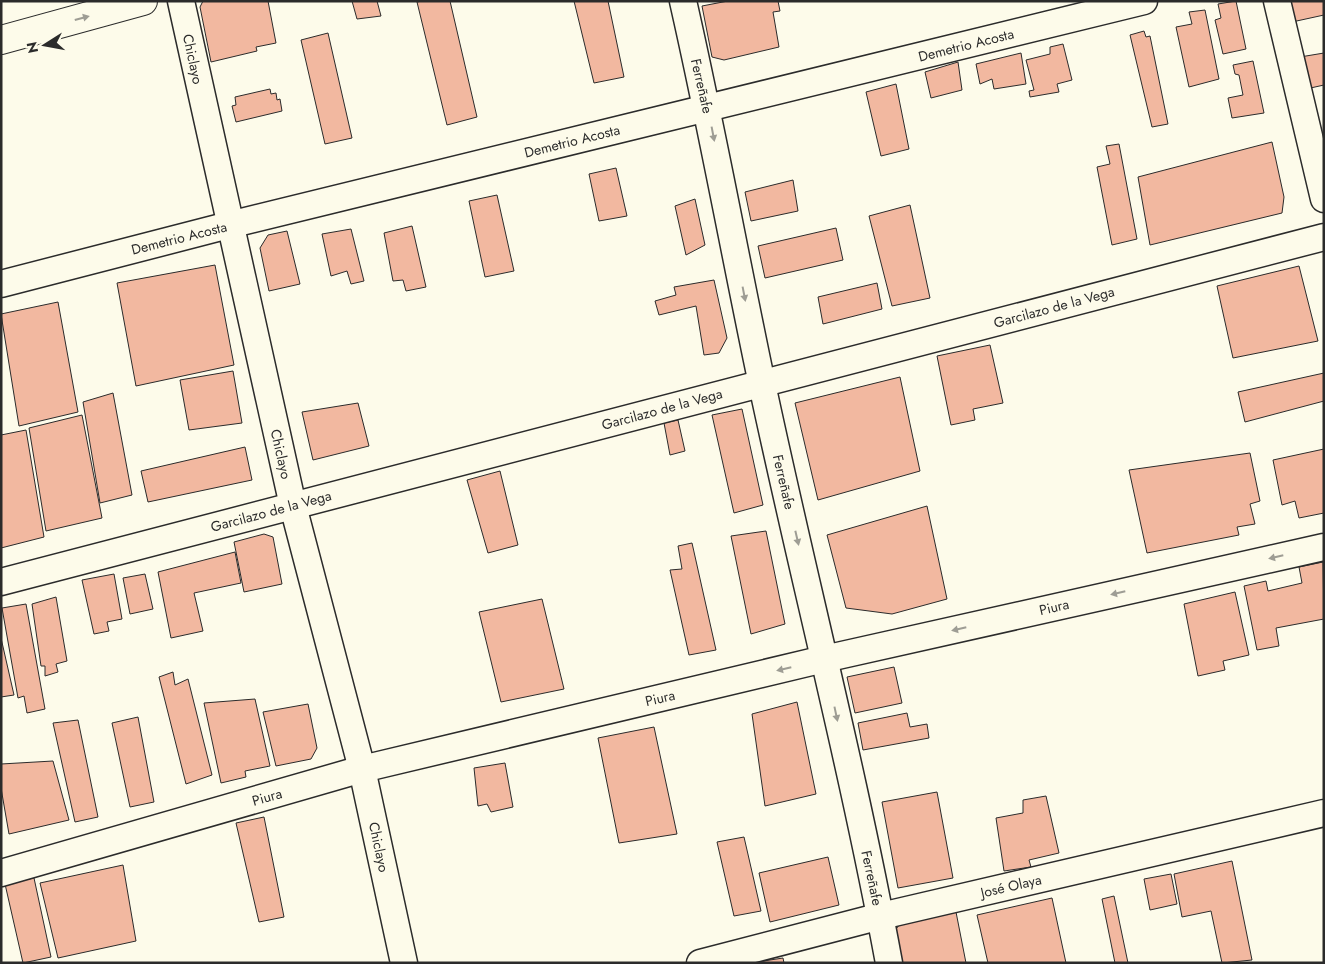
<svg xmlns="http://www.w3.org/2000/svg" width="1325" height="964" font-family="Jost,sans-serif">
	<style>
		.building { fill: #f2b8a0; stroke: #2b2b2b }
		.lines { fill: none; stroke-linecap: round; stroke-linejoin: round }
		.minor-casing { stroke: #2b2b2b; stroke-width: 29 }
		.tertiary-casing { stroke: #2b2b2b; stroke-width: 30 }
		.minor { stroke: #fdfbea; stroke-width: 26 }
		.tertiary { stroke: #fdfbea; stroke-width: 28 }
		.oneway { fill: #9e9d94 }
		.labels { text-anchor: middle; stroke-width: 4; stroke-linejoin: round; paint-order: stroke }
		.street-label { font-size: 14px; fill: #2b2b2b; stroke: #fdfbea }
	</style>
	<rect width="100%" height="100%" fill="#fdfbea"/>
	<!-- building -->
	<g class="building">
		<path d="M 203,1 L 268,1 L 276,43 L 256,47 L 257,51 L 211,62 L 200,7 Z"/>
		<path d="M 352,1 L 377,1 L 381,16 L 357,19 Z"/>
		<path d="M 422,1 L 450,1 L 477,117 L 447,125 L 417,2 Z"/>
		<path d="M 574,1 L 608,1 L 624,77 L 594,83 Z"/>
		<path d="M 728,1 L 778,1 L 780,11 L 773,12 L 779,47 L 724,60 L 712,57 L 702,6 Z"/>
		<path d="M 1236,1 L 1246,49 L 1223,54 L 1215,20 L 1221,18 L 1218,4 Z"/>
		<path d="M 1287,1 L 1324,1 L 1324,15 L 1292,22 Z"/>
		<path d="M 1205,10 L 1219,79 L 1189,87 L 1176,27 L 1192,24 L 1189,12 Z"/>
		<path d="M 1144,31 L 1146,37 L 1150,36 L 1168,124 L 1152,127 L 1130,35 Z"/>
		<path d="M 328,33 L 352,138 L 325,144 L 301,40 Z"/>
		<path d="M 1063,44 L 1072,80 L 1057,84 L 1059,92 L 1030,97 L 1029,91 L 1034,90 L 1026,60 L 1050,54 L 1050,47 Z"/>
		<path d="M 1021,53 L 1026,84 L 994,89 L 992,79 L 980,84 L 976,64 Z"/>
		<path d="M 1324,53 L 1324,85 L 1306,89 L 1300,57 Z"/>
		<path d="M 1253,61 L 1264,113 L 1232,118 L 1228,98 L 1243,95 L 1239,75 L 1235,74 L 1233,65 Z"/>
		<path d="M 958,62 L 962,90 L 931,98 L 925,72 Z"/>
		<path d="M 896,84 L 909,149 L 881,156 L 866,92 Z"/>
		<path d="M 270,89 L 271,94 L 276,93 L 277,100 L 280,99 L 282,111 L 236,122 L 232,106 L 236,105 L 235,97 Z"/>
		<path d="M 1272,142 L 1284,197 L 1282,213 L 1150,245 L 1138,177 Z"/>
		<path d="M 1119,144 L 1137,239 L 1112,245 L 1097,167 L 1110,164 L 1106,146 Z"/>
		<path d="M 616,168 L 627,216 L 599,221 L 589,174 Z"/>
		<path d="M 793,180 L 798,211 L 751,221 L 745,192 Z"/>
		<path d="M 497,195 L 514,271 L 485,277 L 469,201 Z"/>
		<path d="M 695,199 L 705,245 L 686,255 L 675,206 Z"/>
		<path d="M 910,205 L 930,298 L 892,306 L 869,216 Z"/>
		<path d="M 412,226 L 426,287 L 406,291 L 403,280 L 393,281 L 384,233 Z"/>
		<path d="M 836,228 L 843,260 L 765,278 L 758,246 Z"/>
		<path d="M 351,229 L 364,281 L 351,284 L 347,271 L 331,276 L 322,234 Z"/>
		<path d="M 287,231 L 300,284 L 269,291 L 260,248 L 268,235 Z"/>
		<path d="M 215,265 L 234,365 L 136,386 L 117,283 Z"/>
		<path d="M 1299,266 L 1318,341 L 1233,358 L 1217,286 Z"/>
		<path d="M 714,280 L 727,338 L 719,353 L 704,355 L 696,306 L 659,315 L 655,301 L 676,295 L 674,287 Z"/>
		<path d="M 877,283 L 882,309 L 823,324 L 818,297 Z"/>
		<path d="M 58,302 L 78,412 L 19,426 L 1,314 Z"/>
		<path d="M 990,345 L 1003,403 L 973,409 L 975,420 L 951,425 L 937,356 Z"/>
		<path d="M 233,371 L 242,423 L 189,430 L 180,380 Z"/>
		<path d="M 1324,373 L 1324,401 L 1245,422 L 1238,392 Z"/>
		<path d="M 900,377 L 920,471 L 818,500 L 795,403 Z"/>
		<path d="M 113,393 L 132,495 L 100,503 L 83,402 Z"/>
		<path d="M 358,403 L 369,446 L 313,460 L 302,412 Z"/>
		<path d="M 742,409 L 763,505 L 734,513 L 712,415 Z"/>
		<path d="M 82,415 L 102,518 L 46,531 L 29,428 Z"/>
		<path d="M 678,420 L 685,451 L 670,455 L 664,423 Z"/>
		<path d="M 26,430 L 44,537 L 1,548 L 1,435 Z"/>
		<path d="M 245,447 L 252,480 L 148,502 L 141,471 Z"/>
		<path d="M 1324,449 L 1324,513 L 1299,518 L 1295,501 L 1282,505 L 1273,460 Z"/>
		<path d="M 1250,453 L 1260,501 L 1250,504 L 1255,524 L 1237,527 L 1239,535 L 1147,553 L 1129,470 Z"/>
		<path d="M 500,471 L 518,545 L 488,553 L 467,480 Z"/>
		<path d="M 927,506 L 947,599 L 892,614 L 846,608 L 827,535 Z"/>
		<path d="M 766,531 L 785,624 L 751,634 L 731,536 Z"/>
		<path d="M 264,534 L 273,537 L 282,584 L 244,592 L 234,542 Z"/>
		<path d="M 692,543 L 716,650 L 689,655 L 670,570 L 682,569 L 678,546 Z"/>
		<path d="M 235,552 L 241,583 L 194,593 L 203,631 L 171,638 L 158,572 Z"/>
		<path d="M 1323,562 L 1324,619 L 1276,628 L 1279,646 L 1257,650 L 1244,586 L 1266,581 L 1268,591 L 1302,583 L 1299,567 Z"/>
		<path d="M 114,574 L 122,619 L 107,622 L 109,631 L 94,634 L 82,580 Z"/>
		<path d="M 145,574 L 153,609 L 130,614 L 123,578 Z"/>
		<path d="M 1235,592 L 1249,655 L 1223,661 L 1225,670 L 1198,676 L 1184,604 Z"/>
		<path d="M 56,597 L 67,661 L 56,664 L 58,672 L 45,676 L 45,666 L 41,666 L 32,604 Z"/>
		<path d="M 542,599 L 564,689 L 501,702 L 479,612 Z"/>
		<path d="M 26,604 L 45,709 L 27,713 L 24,696 L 18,698 L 2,608 Z"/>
		<path d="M 1,638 L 14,695 L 1,697 Z"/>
		<path d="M 894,667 L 902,703 L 855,713 L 847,677 Z"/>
		<path d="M 173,672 L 175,685 L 188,679 L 212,775 L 186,784 L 159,677 Z"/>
		<path d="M 255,699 L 270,766 L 245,771 L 246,777 L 221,783 L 204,703 Z"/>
		<path d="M 797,702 L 816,794 L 765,806 L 752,714 Z"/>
		<path d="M 308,704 L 317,748 L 311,759 L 276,766 L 263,712 Z"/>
		<path d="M 907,713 L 910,727 L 927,724 L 929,738 L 863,750 L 858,723 Z"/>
		<path d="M 138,717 L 154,802 L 130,807 L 112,723 Z"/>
		<path d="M 78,720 L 98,817 L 75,822 L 53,723 Z"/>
		<path d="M 654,727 L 677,834 L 619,843 L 598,738 Z"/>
		<path d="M 53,761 L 69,820 L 9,834 L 1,788 L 1,764 Z"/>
		<path d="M 505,763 L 513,807 L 491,812 L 487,804 L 478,806 L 474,768 Z"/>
		<path d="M 937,792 L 953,878 L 898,888 L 882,802 Z"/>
		<path d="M 1046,796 L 1059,853 L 1029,860 L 1031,867 L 1004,871 L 996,818 L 1023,813 L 1023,800 Z"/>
		<path d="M 264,817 L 284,917 L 259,922 L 236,823 Z"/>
		<path d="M 744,837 L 761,911 L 734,916 L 717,842 Z"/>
		<path d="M 828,857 L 839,905 L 770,922 L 759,873 Z"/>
		<path d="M 1232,861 L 1252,960 L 1222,963 L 1211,911 L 1182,917 L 1174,874 Z"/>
		<path d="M 123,865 L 136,941 L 58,958 L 40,883 Z"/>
		<path d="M 1171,874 L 1177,904 L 1150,910 L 1144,879 Z"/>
		<path d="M 34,878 L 51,957 L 23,963 L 5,884 Z"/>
		<path d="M 1114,896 L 1128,963 L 1115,963 L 1102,899 Z"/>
		<path d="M 1052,898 L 1066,963 L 988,963 L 977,915 Z"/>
		<path d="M 956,912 L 966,963 L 898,963 L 893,933 L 900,924 Z"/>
		<path d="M 783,958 L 784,963 L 757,962 Z"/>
	</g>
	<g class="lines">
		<!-- minor casing -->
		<g class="minor-casing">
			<g id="minor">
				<path d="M 181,1 L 293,506 L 362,769 L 404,963"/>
				<path d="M 683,1 C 712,128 735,256 762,384 C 803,577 853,768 889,963"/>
				<path d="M 1277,1 L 1324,199"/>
				<path d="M 1,284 L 229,225 L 1144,1"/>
				<path d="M 1,582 L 1324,237"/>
				<path d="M 1,873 L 362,769 L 824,659 L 1324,547"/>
				<path d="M 700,963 L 881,916 L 1324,813"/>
			</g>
		</g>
		<!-- tertiary casing -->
		<g class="tertiary-casing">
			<path id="tertiary" d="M 1,40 L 143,1"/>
		</g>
		<!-- minor -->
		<use href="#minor" class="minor"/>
		<!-- tertiary -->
		<use href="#tertiary" class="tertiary"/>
	</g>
	<!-- one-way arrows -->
	<defs><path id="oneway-solid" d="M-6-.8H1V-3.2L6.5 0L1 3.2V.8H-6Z" transform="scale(1.25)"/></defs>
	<g class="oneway">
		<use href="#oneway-solid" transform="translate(82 18) rotate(-15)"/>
		<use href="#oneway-solid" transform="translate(713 134) rotate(79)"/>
		<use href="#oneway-solid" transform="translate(744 294) rotate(79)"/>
		<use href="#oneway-solid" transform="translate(797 538) rotate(77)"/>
		<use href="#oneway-solid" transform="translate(1276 557) rotate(167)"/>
		<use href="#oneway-solid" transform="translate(1118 593) rotate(167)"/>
		<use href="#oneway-solid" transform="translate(959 629) rotate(167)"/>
		<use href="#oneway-solid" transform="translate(784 669) rotate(167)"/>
		<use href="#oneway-solid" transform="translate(836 714) rotate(78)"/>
	</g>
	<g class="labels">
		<!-- street labels -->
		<g class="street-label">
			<text transform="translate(966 45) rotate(-14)" y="5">Demetrio Acosta</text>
			<text transform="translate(193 59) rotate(78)" y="5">Chiclayo</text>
			<text transform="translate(702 86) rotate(77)" y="5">Ferreñafe</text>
			<text transform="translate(572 141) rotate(-14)" y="5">Demetrio Acosta</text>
			<text transform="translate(179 238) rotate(-14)" y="5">Demetrio Acosta</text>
			<text transform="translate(1054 307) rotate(-15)" y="5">Garcilazo de la Vega</text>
			<text transform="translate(662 409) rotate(-15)" y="5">Garcilazo de la Vega</text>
			<text transform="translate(281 454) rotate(77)" y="5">Chiclayo</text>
			<text transform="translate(784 482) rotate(77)" y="5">Ferreñafe</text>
			<text transform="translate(271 511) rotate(-15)" y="5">Garcilazo de la Vega</text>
			<text transform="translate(1054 607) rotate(-13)" y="5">Piura</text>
			<text transform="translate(660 698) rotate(-13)" y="5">Piura</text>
			<text transform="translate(267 797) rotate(-16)" y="5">Piura</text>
			<text transform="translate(379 847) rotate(78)" y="5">Chiclayo</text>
			<text transform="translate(872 878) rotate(78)" y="5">Ferreñafe</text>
			<text transform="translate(1011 886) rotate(-13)" y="5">José Olaya</text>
		</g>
	</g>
	<!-- border -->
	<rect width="1325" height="964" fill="none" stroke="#2b2b2b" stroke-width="5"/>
	<!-- north arrow -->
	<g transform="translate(45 45) rotate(259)" stroke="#fdfbea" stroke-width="4" paint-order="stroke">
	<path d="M0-4L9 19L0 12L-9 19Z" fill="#2b2b2b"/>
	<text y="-8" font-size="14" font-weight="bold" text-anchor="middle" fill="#2b2b2b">N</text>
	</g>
</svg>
